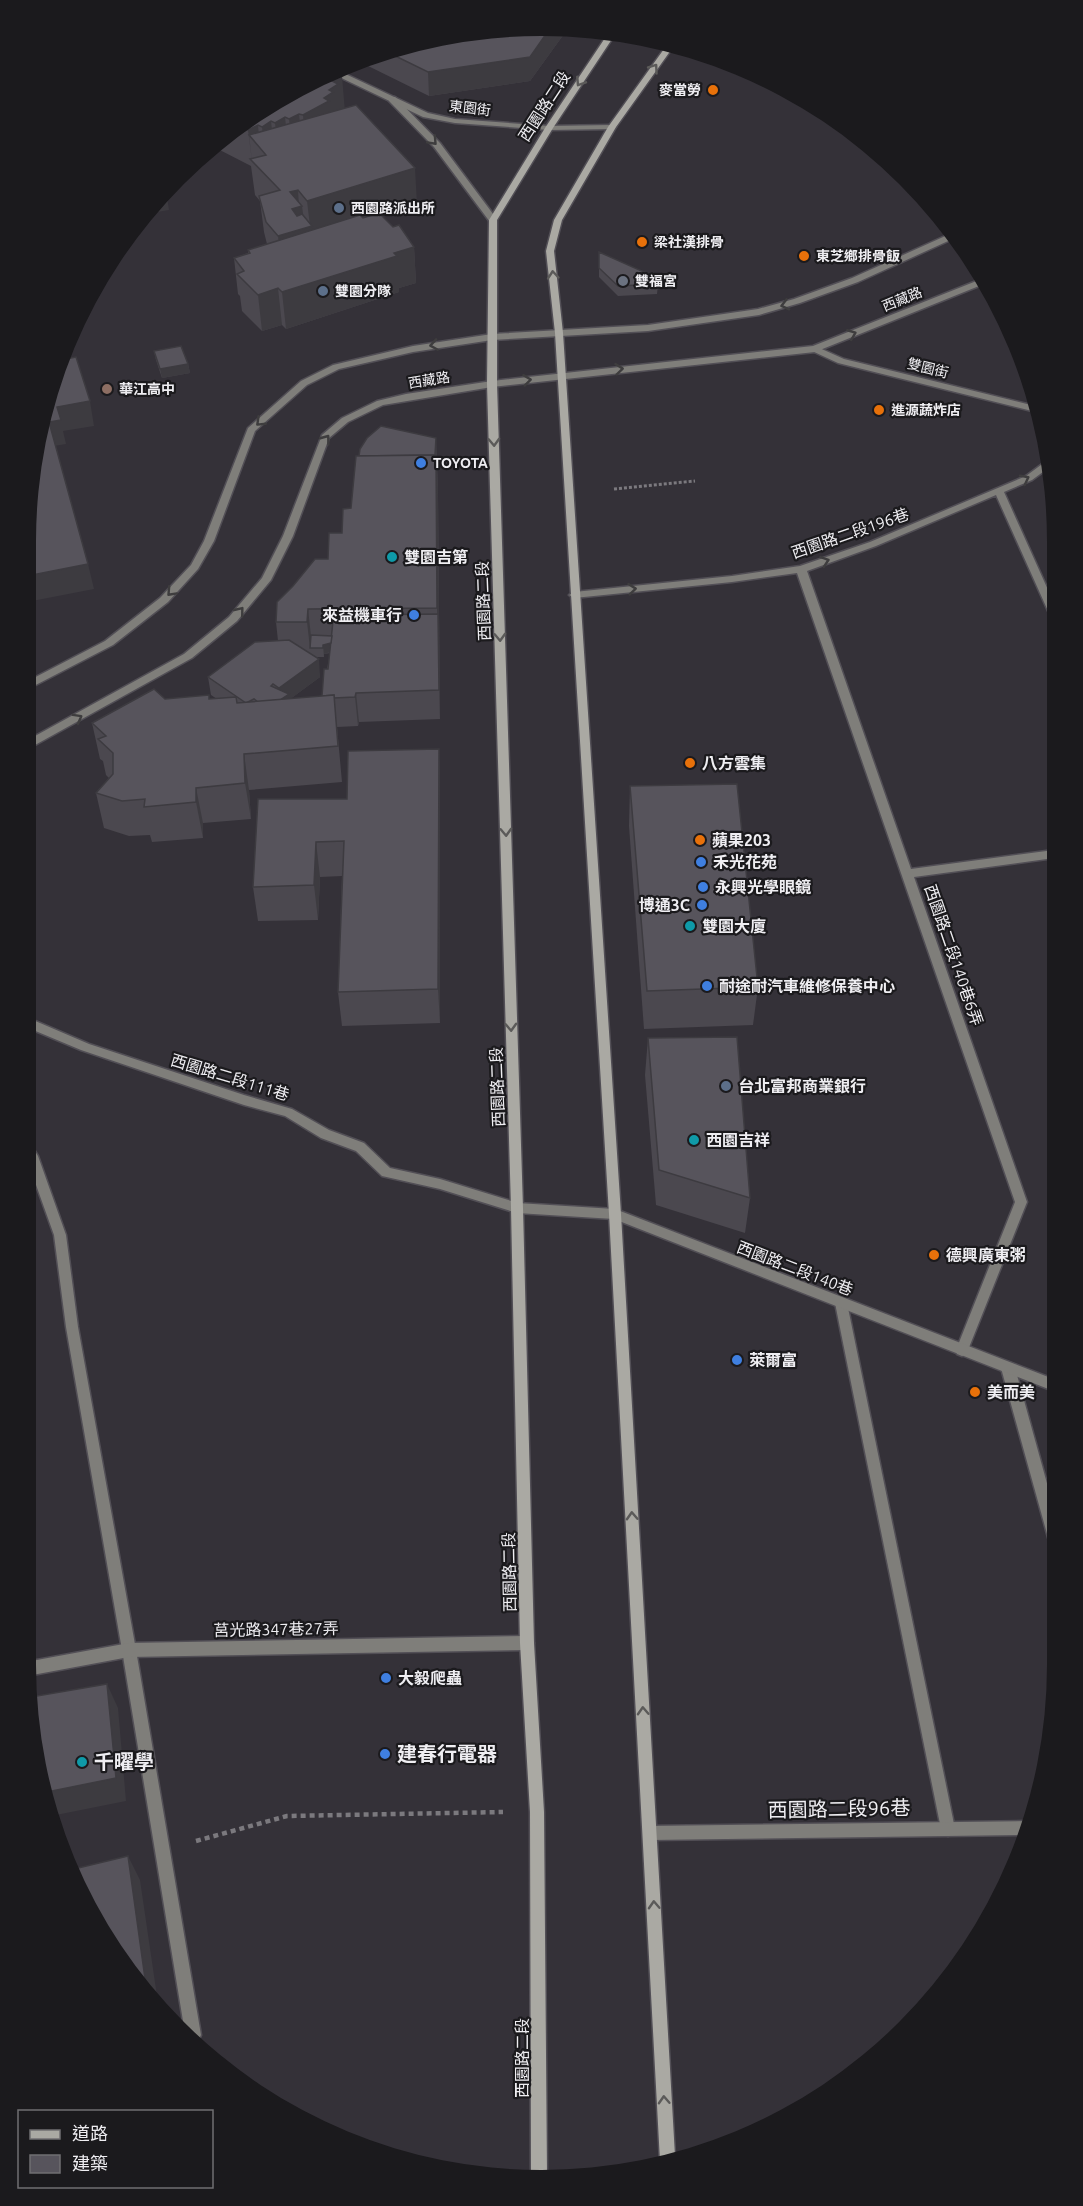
<svg xmlns="http://www.w3.org/2000/svg" width="1083" height="2206" font-family="Ubuntu,'Noto Sans TC',sans-serif">
	<style>
		.lines { fill: none; stroke-linecap: round; stroke-linejoin: round }
		.service-casing { stroke: #524f56; stroke-width: 3 }
		.minor-casing { stroke: #524f56; stroke-width: 3 }
		.tertiary-casing { stroke: #524f56; stroke-width: 3 }
		.secondary-casing { stroke: #524f56; stroke-width: 3 }
		.path-far1 { stroke: #7b797e; stroke-width: 3; stroke-dasharray: 3 2; stroke-linecap: butt }
		.path { stroke: #7b797e; stroke-width: 4.5; stroke-dasharray: 5 4; stroke-linecap: butt }
		.service { fill: #7f7e7a; fill-rule: evenodd }
		.minor { fill: #7f7e7a; fill-rule: evenodd }
		.tertiary { fill: #7f7e7a; fill-rule: evenodd }
		.secondary { fill: #aaa9a3; fill-rule: evenodd }
		.wall { fill: #4b484f; fill-rule: evenodd }
		.shaded-wall { fill: #3d3b40 }
		.building { fill: #57545c; stroke: #3d3b40; stroke-width: 1.5 }
		.oneway { stroke: #5b5a59 }
		.oneway2 { stroke: #3e3d3e }
		.food-dot { fill: #e8710a; stroke: #1b1a1d; stroke-width: 2 }
		.service-dot { fill: #5c6f8a; stroke: #1b1a1d; stroke-width: 2 }
		.worship-dot { fill: #6b7280; stroke: #1b1a1d; stroke-width: 2 }
		.education-dot { fill: #8d6e63; stroke: #1b1a1d; stroke-width: 2 }
		.shop-dot { fill: #3f7fe0; stroke: #1b1a1d; stroke-width: 2 }
		.culture-dot { fill: #0f9aa8; stroke: #1b1a1d; stroke-width: 2 }
		.labels { text-anchor: middle; stroke-width: 4.5; stroke-linejoin: round; paint-order: stroke }
		.far-poi-label { font-size: 14px; font-weight: bold; fill: #efeef2; stroke: #1b1a1d; text-anchor: start }
		.far-street-label { font-size: 14px; fill: #efeef2; stroke: #1b1a1d }
		.street-label { font-size: 16px; fill: #efeef2; stroke: #1b1a1d }
		.poi-label { font-size: 16px; font-weight: bold; fill: #efeef2; stroke: #1b1a1d; text-anchor: start }
		.near-poi-label { font-size: 20px; font-weight: bold; fill: #efeef2; stroke: #1b1a1d; text-anchor: start }
		.near-street-label { font-size: 20px; fill: #efeef2; stroke: #1b1a1d }
	</style>
	<rect width="100%" height="100%" fill="#343138"/>
	<g class="lines">
		<!-- service casing -->
		<g class="service-casing">
			<g id="service">
				<path d="M 1049,459 L 1051,466 L 1032,480 L 1004,492 L 1053,601 L 1054,614 L 1048,611 L 996,495 L 876,546 L 807,571 L 911,869 L 1054,850 L 1054,858 L 914,877 L 1027,1202 L 968,1350 L 967,1354 L 962,1356 L 957,1354 L 956,1350 L 1015,1202 L 797,573 L 732,582 L 574,598 L 569,595 L 574,592 L 732,576 L 800,566 L 870,542 L 1026,476 Z"/>
				<path d="M 26,1017 L 89,1044 L 244,1095 L 292,1109 L 329,1130 L 364,1143 L 390,1168 L 440,1179 L 521,1204 L 523,1208 L 521,1212 L 517,1213 L 440,1189 L 382,1176 L 356,1151 L 321,1138 L 285,1116 L 244,1105 L 81,1050 L 26,1027 Z"/>
				<path d="M 26,1142 L 30,1143 L 38,1156 L 66,1235 L 78,1327 L 136,1650 L 201,2035 L 198,2041 L 184,2027 L 122,1650 L 66,1327 L 54,1235 L 26,1157 Z"/>
				<path d="M 841,1297 L 846,1299 L 847,1303 L 955,1829 L 953,1834 L 948,1836 L 943,1834 L 941,1829 L 835,1303 L 836,1299 Z"/>
				<path d="M 1008,1362 L 1013,1364 L 1015,1368 L 1056,1516 L 1056,1547 L 1051,1546 L 1049,1541 L 1001,1368 L 1003,1364 Z"/>
			</g>
		</g>
		<!-- minor casing -->
		<g class="minor-casing">
			<g id="minor">
				<path d="M 389,97 L 395,97 L 440,143 L 496,218 L 496,222 L 490,222 L 434,147 L 389,101 Z"/>
				<path d="M 815,346 L 844,359 L 1035,406 L 1036,412 L 838,363 L 812,351 L 812,347 Z"/>
				<path d="M 517,1203 L 615,1209 L 1056,1380 L 1056,1392 L 614,1219 L 517,1213 L 513,1212 L 511,1208 L 513,1204 Z"/>
				<path d="M 527,1636 L 532,1638 L 534,1643 L 532,1648 L 527,1650 L 129,1657 L 27,1676 L 26,1662 L 129,1643 Z"/>
				<path d="M 1029,1821 L 1031,1821 L 1026,1835 L 650,1840 L 645,1838 L 643,1833 L 645,1828 L 650,1826 Z"/>
			</g>
		</g>
		<!-- tertiary casing -->
		<g class="tertiary-casing">
			<g id="tertiary">
				<path d="M 337,70 L 428,113 L 455,119 L 549,126 L 612,125 L 616,127 L 612,129 L 549,130 L 455,123 L 423,117 L 331,73 Z"/>
				<path d="M 952,233 L 954,233 L 957,237 L 858,282 L 800,303 L 759,315 L 648,331 L 492,340 L 413,352 L 339,369 L 307,385 L 255,431 L 214,541 L 198,569 L 168,602 L 113,645 L 26,690 L 26,682 L 105,641 L 160,598 L 191,565 L 204,541 L 248,428 L 301,381 L 333,365 L 413,346 L 492,334 L 648,325 L 758,309 L 794,299 L 852,278 Z"/>
				<path d="M 979,280 L 981,280 L 984,284 L 815,352 L 492,387 L 383,405 L 348,422 L 329,438 L 293,536 L 271,580 L 237,621 L 192,658 L 26,750 L 26,741 L 184,654 L 229,617 L 262,578 L 283,536 L 322,435 L 342,418 L 377,401 L 406,394 L 492,381 L 813,346 Z"/>
			</g>
		</g>
		<!-- secondary casing -->
		<g class="secondary-casing">
			<g id="secondary">
				<path d="M 609,32 L 616,33 L 553,128 L 497,220 L 497,384 L 523,1208 L 534,1643 L 544,1812 L 547,2174 L 531,2174 L 530,1812 L 520,1643 L 511,1208 L 487,384 L 489,220 L 545,128 Z"/>
				<path d="M 669,42 L 676,43 L 616,127 L 562,220 L 554,251 L 563,333 L 621,1214 L 675,2156 L 660,2161 L 609,1214 L 555,333 L 546,251 L 554,220 L 608,127 Z"/>
			</g>
		</g>
		<!-- path-far1 -->
		<path class="path-far1" d="M 614,489 L 695,481"/>
		<!-- path -->
		<path class="path" d="M 196,1841 L 287,1816 L 503,1812"/>
		<!-- service -->
		<use href="#service" class="service"/>
		<!-- minor -->
		<use href="#minor" class="minor"/>
		<!-- tertiary -->
		<use href="#tertiary" class="tertiary"/>
		<!-- secondary -->
		<use href="#secondary" class="secondary"/>
	</g>
	<!-- wall -->
	<g class="wall">
		<path d="M 569,27 L 530,81 L 429,96 L 358,61 L 375,53 L 474,30 Z"/>
		<path d="M 283,95 L 344,108 L 417,204 L 381,215 L 414,247 L 416,283 L 399,288 L 399,292 L 286,329 L 282,325 L 262,331 L 242,311 L 240,296 L 238,294 L 234,258 L 248,253 L 248,250 L 267,244 L 264,232 L 260,201 L 255,195 L 251,166 L 212,146 Z"/>
		<path d="M 836,120 L 856,132 L 874,151 L 835,125 Z"/>
		<path d="M 599,252 L 658,284 L 657,294 L 618,296 L 599,277 Z"/>
		<path d="M 154,351 L 188,364 L 190,373 L 162,378 L 156,360 Z"/>
		<path d="M 436,438 L 438,491 L 440,719 L 359,722 L 358,726 L 337,727 L 342,782 L 249,790 L 251,819 L 203,823 L 203,838 L 152,842 L 150,835 L 129,836 L 104,828 L 96,793 L 109,778 L 106,775 L 103,761 L 100,759 L 92,723 L 165,699 L 217,699 L 211,695 L 208,677 L 278,641 L 276,622 L 328,559 L 342,533 L 351,508 L 359,456 ZM 330,653 L 322,696 L 290,699 L 320,677 L 316,657 L 324,657 L 324,654 Z"/>
		<path d="M 439,749 L 440,784 L 440,1023 L 342,1026 L 338,992 L 342,876 L 320,877 L 318,920 L 258,921 L 253,887 L 347,799 Z"/>
		<path d="M 630,786 L 758,987 L 753,1025 L 644,1029 L 629,826 Z"/>
		<path d="M 648,1038 L 750,1198 L 745,1233 L 656,1205 L 645,1075 Z"/>
	</g>
	<!-- shaded-wall -->
	<g class="shaded-wall">
		<path d="M 551,27 L 569,27 L 530,81 L 429,96 L 428,72 Z"/>
		<path d="M 342,76 L 345,112 L 306,151 L 303,115 L 324,98 L 332,81 Z"/>
		<path d="M 299,114 L 303,150 L 293,155 L 289,119 Z"/>
		<path d="M 285,117 L 289,153 L 279,159 L 275,123 Z"/>
		<path d="M 271,121 L 275,157 L 266,155 L 265,153 L 262,127 Z"/>
		<path d="M 258,125 L 260,148 L 249,135 L 252,161 L 248,130 Z"/>
		<path d="M 415,168 L 417,204 L 313,237 L 282,272 L 278,236 L 290,192 L 298,190 L 299,207 L 302,206 L 305,228 L 310,226 L 307,201 Z"/>
		<path d="M 166,191 L 169,210 L 145,214 Z"/>
		<path d="M 414,247 L 416,283 L 399,288 L 399,292 L 286,329 L 282,292 L 394,253 Z"/>
		<path d="M 278,288 L 282,325 L 262,331 L 258,295 Z"/>
		<path d="M 188,364 L 190,373 L 162,378 L 160,369 Z"/>
		<path d="M 90,401 L 94,426 L 63,431 L 66,444 L 54,446 L 49,422 L 57,407 Z"/>
		<path d="M 436,438 L 438,491 L 440,719 L 437,608 Z"/>
		<path d="M 88,564 L 94,589 L 27,602 L 27,576 Z"/>
		<path d="M 308,609 L 312,645 L 310,648 L 307,622 Z"/>
		<path d="M 351,636 L 352,645 L 324,654 L 324,657 L 323,645 Z"/>
		<path d="M 319,659 L 320,677 L 289,700 L 281,699 L 279,688 Z"/>
		<path d="M 356,693 L 359,722 L 358,726 L 355,697 Z"/>
		<path d="M 439,749 L 440,784 L 440,1023 L 438,989 Z"/>
		<path d="M 244,754 L 249,790 L 251,819 L 245,783 Z"/>
		<path d="M 196,788 L 203,823 L 203,838 L 196,802 Z"/>
		<path d="M 316,842 L 320,877 L 318,920 L 314,885 Z"/>
		<path d="M 107,1684 L 118,1708 L 126,1801 L 51,1816 L 47,1792 Z"/>
		<path d="M 128,1856 L 140,1880 L 158,2003 L 147,1993 Z"/>
	</g>
	<!-- building -->
	<g class="building">
		<path d="M 551,27 L 530,57 L 428,72 L 385,51 L 474,30 Z"/>
		<path d="M 385,51 L 385,57 L 376,53 Z"/>
		<path d="M 334,72 L 342,76 L 332,81 L 338,84 L 329,90 L 333,92 L 324,98 L 329,101 L 303,115 L 299,114 L 289,119 L 285,117 L 275,123 L 271,121 L 262,127 L 258,125 L 248,130 L 239,126 L 283,95 Z"/>
		<path d="M 356,105 L 415,168 L 307,201 L 298,190 L 290,192 L 302,206 L 292,209 L 297,216 L 302,214 L 312,226 L 278,236 L 266,222 L 259,196 L 280,190 L 250,159 L 266,155 L 249,135 Z"/>
		<path d="M 379,213 L 393,227 L 399,225 L 414,247 L 394,253 L 397,256 L 282,292 L 278,288 L 258,295 L 237,274 L 244,271 L 234,258 L 250,253 L 248,250 L 360,215 L 363,218 Z"/>
		<path d="M 599,252 L 653,276 L 658,284 L 618,286 L 599,268 Z"/>
		<path d="M 181,346 L 188,364 L 160,369 L 154,351 Z"/>
		<path d="M 76,357 L 90,401 L 57,407 L 61,420 L 49,422 L 88,564 L 27,576 L 27,508 L 43,408 L 61,360 Z"/>
		<path d="M 381,426 L 436,438 L 435,455 L 359,456 L 360,449 L 367,438 Z"/>
		<path d="M 436,455 L 437,608 L 308,609 L 307,622 L 276,622 L 277,602 L 293,586 L 315,559 L 328,559 L 329,533 L 342,533 L 343,509 L 351,508 L 356,456 Z"/>
		<path d="M 438,614 L 439,690 L 356,693 L 355,697 L 334,698 L 334,695 L 322,696 L 324,669 L 328,669 L 333,621 L 346,615 Z"/>
		<path d="M 311,635 L 332,636 L 331,643 L 323,645 L 323,648 L 310,648 Z"/>
		<path d="M 289,640 L 319,659 L 279,688 L 273,684 L 271,686 L 289,694 L 280,700 L 258,702 L 254,699 L 246,703 L 208,677 L 255,642 Z"/>
		<path d="M 154,689 L 165,699 L 209,695 L 209,699 L 236,697 L 237,703 L 334,695 L 338,746 L 244,754 L 245,783 L 196,788 L 196,802 L 144,807 L 145,799 L 122,801 L 96,793 L 113,774 L 113,753 L 98,739 L 106,736 L 92,723 Z"/>
		<path d="M 439,749 L 438,989 L 338,992 L 344,841 L 316,842 L 314,885 L 253,887 L 258,799 L 347,799 L 348,751 Z"/>
		<path d="M 737,784 L 758,987 L 647,991 L 630,786 Z"/>
		<path d="M 737,1037 L 750,1198 L 659,1170 L 648,1038 Z"/>
		<path d="M 107,1684 L 116,1778 L 47,1792 L 31,1697 Z"/>
		<path d="M 128,1856 L 147,1993 L 132,1979 L 74,1869 Z"/>
	</g>
	<!-- one-way arrows -->
	<defs><path id="oneway-chevron" d="M-2-3.5L2.5 0L-2 3.5" fill="none" stroke-width="1.6" stroke-linecap="round" stroke-linejoin="round" transform="scale(1.5)"/></defs>
	<g class="oneway">
		<use href="#oneway-chevron" transform="translate(654 68) rotate(-55)"/>
		<use href="#oneway-chevron" transform="translate(580 82) rotate(123)"/>
		<use href="#oneway-chevron" transform="translate(553 275) rotate(-95)"/>
		<use href="#oneway-chevron" transform="translate(494 442) rotate(88)"/>
		<use href="#oneway-chevron" transform="translate(500 637) rotate(88)"/>
		<use href="#oneway-chevron" transform="translate(506 832) rotate(88)"/>
		<use href="#oneway-chevron" transform="translate(511 1027) rotate(88)"/>
		<use href="#oneway-chevron" transform="translate(632 1516) rotate(-93)"/>
		<use href="#oneway-chevron" transform="translate(643 1711) rotate(-93)"/>
		<use href="#oneway-chevron" transform="translate(654 1905) rotate(-93)"/>
		<use href="#oneway-chevron" transform="translate(664 2100) rotate(-93)"/>
	</g>
	<g class="oneway2">
		<use href="#oneway-chevron" transform="translate(433 141) rotate(47)"/>
		<use href="#oneway-chevron" transform="translate(785 305) rotate(165)"/>
		<use href="#oneway-chevron" transform="translate(852 334) rotate(-22)"/>
		<use href="#oneway-chevron" transform="translate(434 345) rotate(171)"/>
		<use href="#oneway-chevron" transform="translate(619 369) rotate(-6)"/>
		<use href="#oneway-chevron" transform="translate(527 380) rotate(-7)"/>
		<use href="#oneway-chevron" transform="translate(260 422) rotate(136)"/>
		<use href="#oneway-chevron" transform="translate(326 439) rotate(-53)"/>
		<use href="#oneway-chevron" transform="translate(1025 479) rotate(-27)"/>
		<use href="#oneway-chevron" transform="translate(825 561) rotate(-19)"/>
		<use href="#oneway-chevron" transform="translate(632 589) rotate(-6)"/>
		<use href="#oneway-chevron" transform="translate(171 592) rotate(133)"/>
		<use href="#oneway-chevron" transform="translate(240 611) rotate(-51)"/>
		<use href="#oneway-chevron" transform="translate(78 718) rotate(-29)"/>
	</g>
	<!-- markers -->
	<g class="food-dot">
		<circle cx="713" cy="90" r="6"/>
		<circle cx="642" cy="242" r="6"/>
		<circle cx="804" cy="256" r="6"/>
		<circle cx="879" cy="410" r="6"/>
		<circle cx="690" cy="763" r="6"/>
		<circle cx="700" cy="840" r="6"/>
		<circle cx="934" cy="1255" r="6"/>
		<circle cx="975" cy="1392" r="6"/>
	</g>
	<g class="service-dot">
		<circle cx="339" cy="208" r="6"/>
		<circle cx="323" cy="291" r="6"/>
		<circle cx="726" cy="1086" r="6"/>
	</g>
	<circle class="worship-dot" cx="623" cy="281" r="6"/>
	<circle class="education-dot" cx="107" cy="389" r="6"/>
	<g class="shop-dot">
		<circle cx="421" cy="463" r="6"/>
		<circle cx="414" cy="615" r="6"/>
		<circle cx="701" cy="862" r="6"/>
		<circle cx="703" cy="887" r="6"/>
		<circle cx="702" cy="905" r="6"/>
		<circle cx="707" cy="986" r="6"/>
		<circle cx="737" cy="1360" r="6"/>
		<circle cx="386" cy="1678" r="6"/>
		<circle cx="385" cy="1754" r="6"/>
	</g>
	<g class="culture-dot">
		<circle cx="392" cy="557" r="6"/>
		<circle cx="690" cy="926" r="6"/>
		<circle cx="694" cy="1140" r="6"/>
		<circle cx="82" cy="1762" r="6"/>
	</g>
	<g class="labels">
		<!-- far-poi labels -->
		<g class="far-poi-label">
			<text x="701" y="95" text-anchor="end">麥當勞</text>
			<text x="351" y="213">西園路派出所</text>
			<text x="654" y="247">梁社漢排骨</text>
			<text x="816" y="261">東芝鄉排骨飯</text>
			<text x="635" y="286">雙福宮</text>
			<text x="335" y="296">雙園分隊</text>
			<text x="119" y="394">華江高中</text>
			<text x="891" y="415">進源蔬炸店</text>
			<text x="433" y="468">TOYOTA</text>
		</g>
		<!-- far-street labels -->
		<g class="far-street-label">
			<text transform="translate(470 108) rotate(7)" y="5">東園街</text>
			<text transform="translate(902 299) rotate(-22)" y="5">西藏路</text>
			<text transform="translate(928 368) rotate(14)" y="5">雙園街</text>
			<text transform="translate(429 380) rotate(-9)" y="5">西藏路</text>
		</g>
		<!-- street labels -->
		<g class="street-label">
			<text transform="translate(544 106) rotate(-57)" y="6">西園路二段</text>
			<text transform="translate(850 533) rotate(-19)" y="6">西園路二段196巷</text>
			<text transform="translate(483 601) rotate(-92)" y="6">西園路二段</text>
			<text transform="translate(954 955) rotate(71)" y="6">西園路二段140巷6弄</text>
			<text transform="translate(230 1077) rotate(17)" y="6">西園路二段111巷</text>
			<text transform="translate(497 1087) rotate(-92)" y="6">西園路二段</text>
			<text transform="translate(795 1268) rotate(21)" y="6">西園路二段140巷</text>
			<text transform="translate(509 1572) rotate(-91)" y="6">西園路二段</text>
			<text transform="translate(276 1629) rotate(-1)" y="6">莒光路347巷27弄</text>
			<text transform="translate(522 2058) rotate(-90)" y="6">西園路二段</text>
		</g>
		<!-- poi labels -->
		<g class="poi-label">
			<text x="404" y="563">雙園吉第</text>
			<text x="402" y="621" text-anchor="end">來益機車行</text>
			<text x="702" y="769">八方雲集</text>
			<text x="712" y="846">蘋果203</text>
			<text x="713" y="868">禾光花苑</text>
			<text x="715" y="893">永興光學眼鏡</text>
			<text x="690" y="911" text-anchor="end">博通3C</text>
			<text x="702" y="932">雙園大廈</text>
			<text x="719" y="992">耐途耐汽車維修保養中心</text>
			<text x="738" y="1092">台北富邦商業銀行</text>
			<text x="706" y="1146">西園吉祥</text>
			<text x="946" y="1261">德興廣東粥</text>
			<text x="749" y="1366">萊爾富</text>
			<text x="987" y="1398">美而美</text>
			<text x="398" y="1684">大毅爬蟲</text>
		</g>
		<!-- near-poi labels -->
		<g class="near-poi-label">
			<text x="397" y="1761">建春行電器</text>
			<text x="94" y="1769">千曜學</text>
		</g>
		<!-- near-street labels -->
		<g class="near-street-label">
			<text transform="translate(839 1809) rotate(-1)" y="7">西園路二段96巷</text>
		</g>
	</g>
	<!-- crop -->
	<path d="M0 0H1083V2206H0ZM541 36H542A505 505 0 0 1 1047 541V1665A505 505 0 0 1 542 2170H541A505 505 0 0 1 36 1665V541A505 505 0 0 1 541 36Z" fill="#1b1a1d" fill-rule="evenodd"/>
	<!-- legend -->
	<rect x="18" y="2110" width="195" height="78" fill="#1b1a1d" stroke="#706f72" stroke-width="1.5"/>
	<rect x="30" y="2130" width="30" height="9" fill="#aaa9a3" stroke="#706f72" stroke-width="1.5"/>
	<text x="72" y="2140" font-size="18" fill="#efeef2">道路</text>
	<rect x="30" y="2155" width="30" height="18" fill="#57545c" stroke="#706f72" stroke-width="1.5"/>
	<text x="72" y="2170" font-size="18" fill="#efeef2">建築</text>
</svg>
